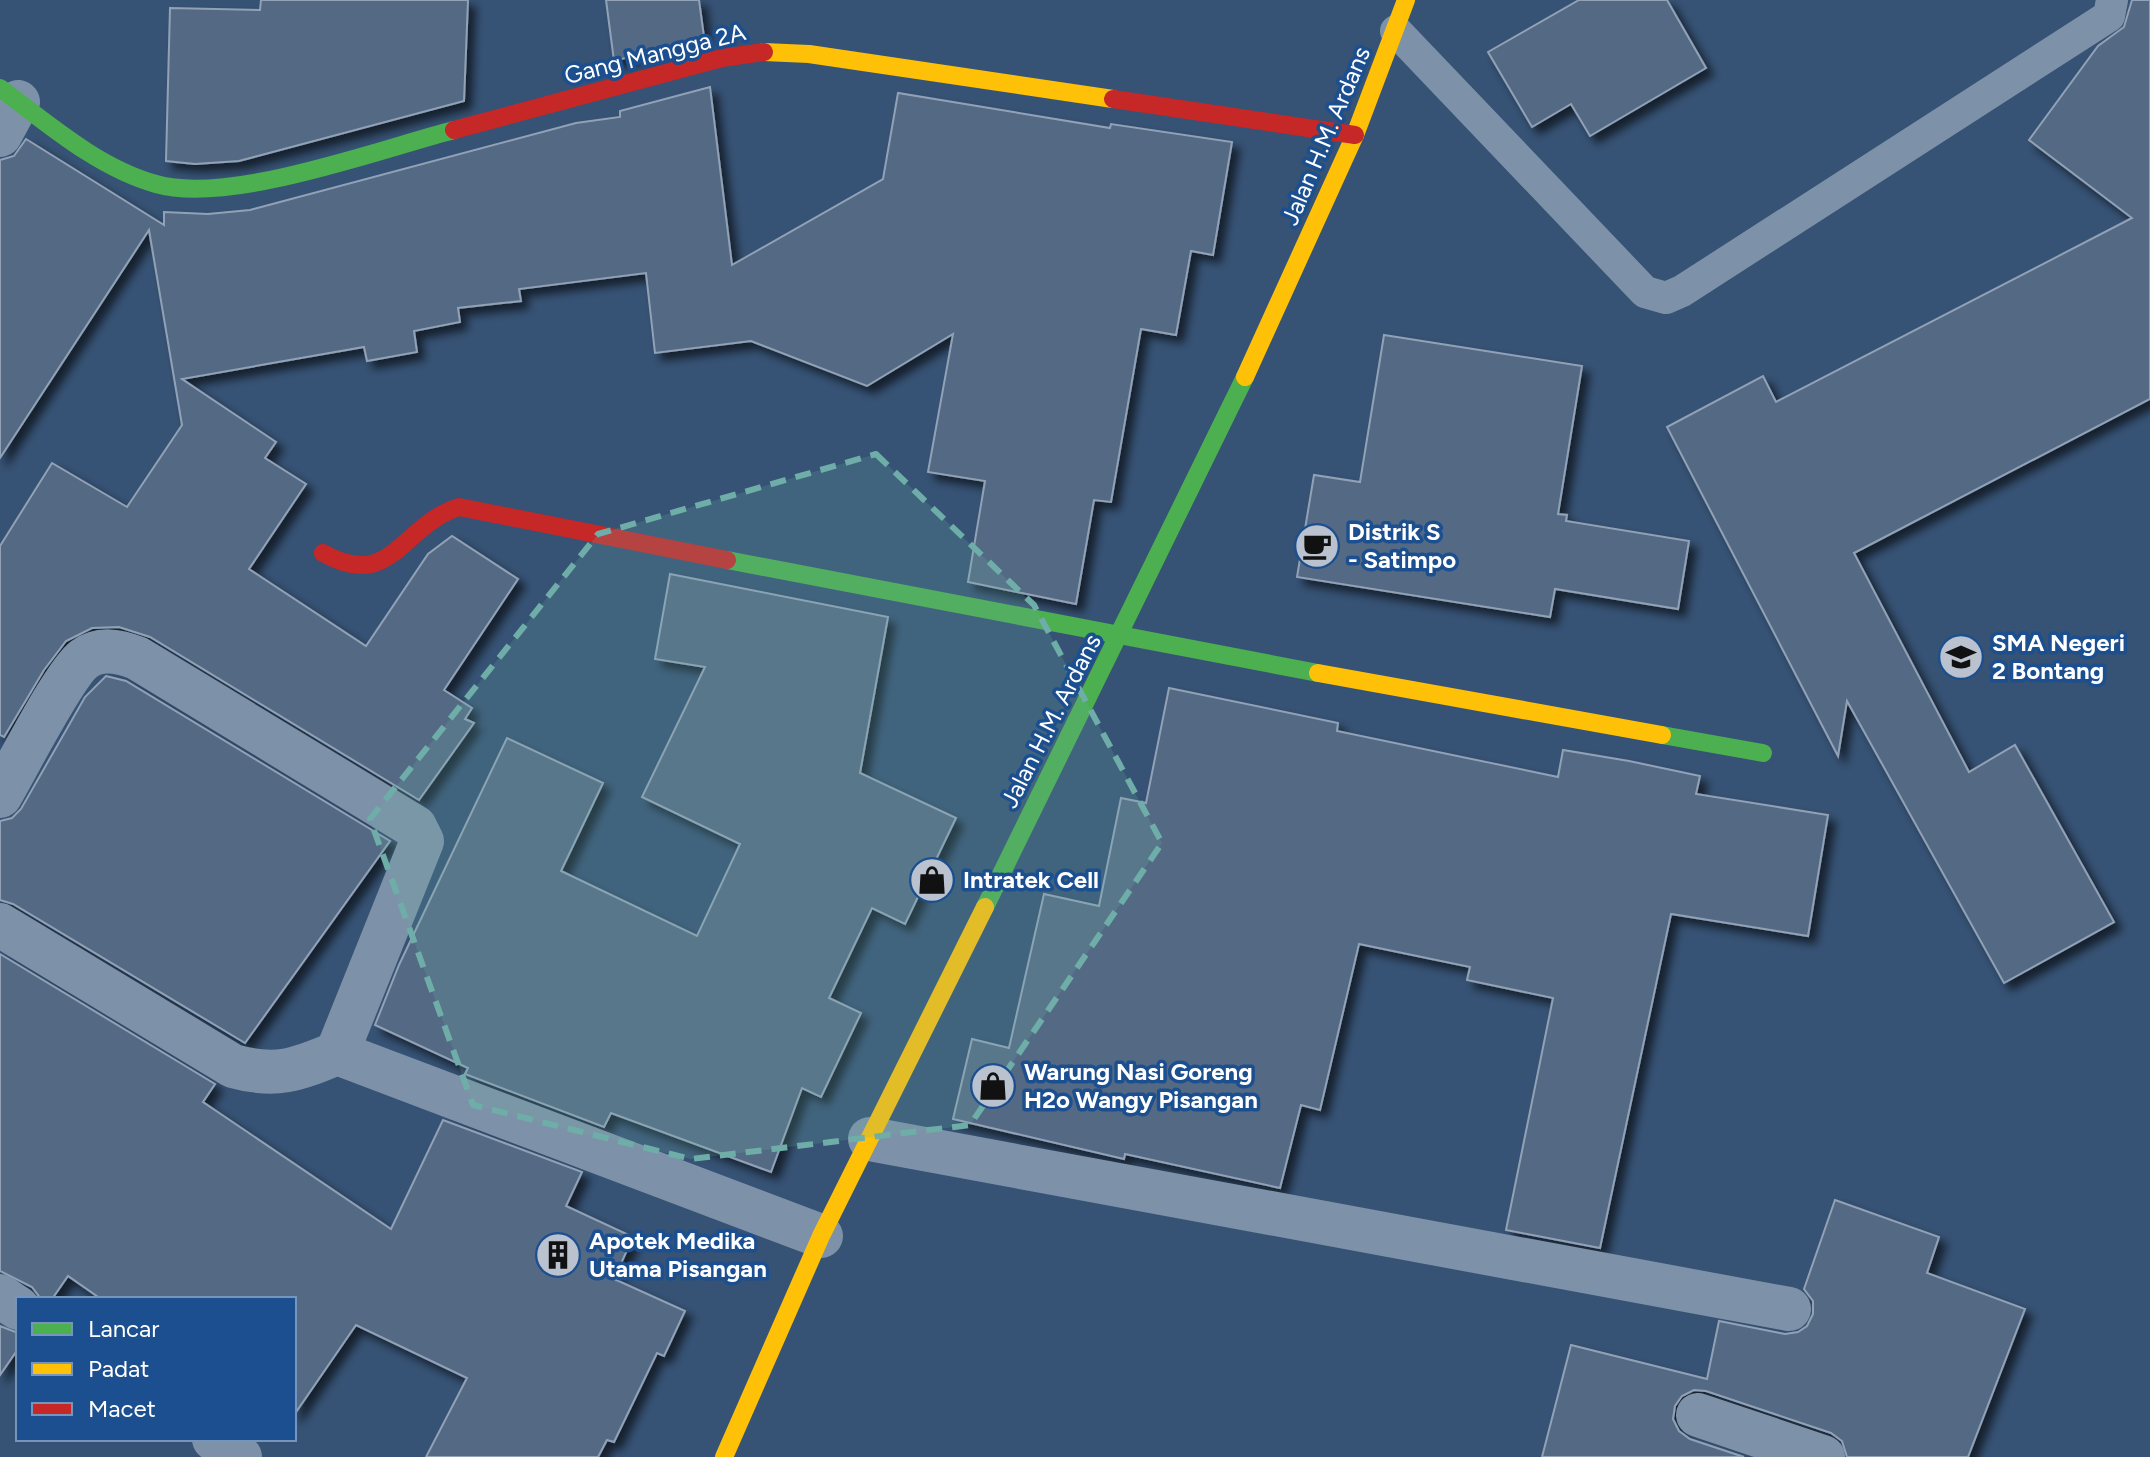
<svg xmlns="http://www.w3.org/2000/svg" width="2150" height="1457" font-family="Figtree,sans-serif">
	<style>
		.building { fill: #526984; stroke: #92a2b6; stroke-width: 2; filter: url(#shadow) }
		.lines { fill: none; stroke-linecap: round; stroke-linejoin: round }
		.lane { stroke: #7d92a8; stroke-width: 32 }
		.street { stroke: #7d92a8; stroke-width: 44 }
		.fast { stroke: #4caf50; stroke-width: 18 }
		.slow { stroke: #ffc107; stroke-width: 18 }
		.jam { stroke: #c62828; stroke-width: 18 }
		.marked { fill: #6fada8; fill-opacity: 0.2; stroke: #6fada8; stroke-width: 6; stroke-dasharray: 16 10; stroke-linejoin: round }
		.labels { text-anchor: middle; stroke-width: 7; stroke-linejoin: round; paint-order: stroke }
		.street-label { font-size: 24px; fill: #fff; stroke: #1b4f8f }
		.poi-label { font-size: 24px; font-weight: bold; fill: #fff; stroke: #1b4f8f; text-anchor: start }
	</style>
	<defs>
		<filter id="shadow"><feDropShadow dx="7" dy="7" stdDeviation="4" flood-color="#0009"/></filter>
	</defs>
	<rect width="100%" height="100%" fill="#365274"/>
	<!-- building -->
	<g class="building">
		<path d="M 261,0 L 468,0 L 464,101 L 239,161 L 195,164 L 166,161 L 170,8 L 260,10 Z"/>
		<path d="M 606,0 L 699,0 L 704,37 L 614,61 Z"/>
		<path d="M 1579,0 L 1667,0 L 1706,68 L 1590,136 L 1571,104 L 1532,127 L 1488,52 Z"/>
		<path d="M 2132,0 L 2150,0 L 2150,399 L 1854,553 L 1969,772 L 2015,745 L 2114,922 L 2004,983 L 1847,701 L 1838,756 L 1667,427 L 1763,376 L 1776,402 L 2132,218 L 2029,140 L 2098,46 L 2124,27 Z"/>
		<path d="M 710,87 L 732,265 L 883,179 L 898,93 L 1110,128 L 1111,124 L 1232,142 L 1213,255 L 1191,251 L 1176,335 L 1141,329 L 1111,502 L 1094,500 L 1076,604 L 968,582 L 985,481 L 928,472 L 953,334 L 867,386 L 751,341 L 655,353 L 646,273 L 519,289 L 521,301 L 458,308 L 460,322 L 414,331 L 417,352 L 367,361 L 364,347 L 182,379 L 276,442 L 265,458 L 306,484 L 249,569 L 366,646 L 428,554 L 452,536 L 518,579 L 444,690 L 472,708 L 465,719 L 474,723 L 419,800 L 150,637 L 119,627 L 92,628 L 66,641 L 44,670 L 4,737 L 0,735 L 0,546 L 52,463 L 127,507 L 182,425 L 149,230 L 0,458 L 0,160 L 14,156 L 26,139 L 164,225 L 164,212 L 208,214 L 250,210 L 576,123 L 620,117 L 620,111 Z"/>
		<path d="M 1384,335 L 1582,366 L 1558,514 L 1567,515 L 1566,521 L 1689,541 L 1678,609 L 1555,589 L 1550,617 L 1297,577 L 1314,475 L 1360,482 Z"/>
		<path d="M 670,574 L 888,617 L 860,773 L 956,818 L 905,924 L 872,908 L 829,998 L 861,1013 L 821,1097 L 802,1088 L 771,1172 L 611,1113 L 604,1127 L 465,1074 L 468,1068 L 375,1025 L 399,965 L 507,738 L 603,783 L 561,871 L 697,936 L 740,844 L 642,797 L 705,667 L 655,659 Z"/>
		<path d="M 106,676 L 126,681 L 390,841 L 245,1043 L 13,904 L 0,900 L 0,821 L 12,818 L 21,809 L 85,697 Z"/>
		<path d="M 1169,688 L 1338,723 L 1337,731 L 1558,777 L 1563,750 L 1629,761 L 1700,776 L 1696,794 L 1828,815 L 1808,936 L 1671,914 L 1600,1248 L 1506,1230 L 1553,998 L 1467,980 L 1470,967 L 1359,944 L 1320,1110 L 1301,1105 L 1280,1188 L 1125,1154 L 1124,1159 L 953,1119 L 972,1039 L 1009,1048 L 1044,894 L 1099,906 L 1121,798 L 1146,803 Z"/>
		<path d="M 0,954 L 215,1084 L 203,1102 L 391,1229 L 443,1120 L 582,1172 L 566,1206 L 633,1237 L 614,1279 L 685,1311 L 664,1356 L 657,1353 L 614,1442 L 607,1440 L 598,1457 L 426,1457 L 467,1378 L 356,1325 L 294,1415 L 294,1299 L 101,1299 L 68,1276 L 52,1299 L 41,1299 L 32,1287 L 0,1271 Z"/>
		<path d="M 1835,1200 L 1939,1237 L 1927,1273 L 2025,1309 L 1968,1457 L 1847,1457 L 1842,1441 L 1831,1433 L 1706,1391 L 1694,1390 L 1682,1396 L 1675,1406 L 1673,1419 L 1679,1431 L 1690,1439 L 1744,1457 L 1542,1457 L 1571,1345 L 1707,1379 L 1719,1321 L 1785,1334 L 1798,1332 L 1807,1326 L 1813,1314 L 1813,1301 L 1804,1289 Z"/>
		<path d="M 0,1326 L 18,1333 L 18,1349 L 0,1375 Z"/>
	</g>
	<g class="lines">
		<!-- lane -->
		<path class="lane" d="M 1396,31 L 1645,292 L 1666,298 L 1682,291 L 2109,16 L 2112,0"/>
		<!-- street -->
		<g class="street">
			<path d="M 0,135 L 18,102"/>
			<path d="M 0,796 C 16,769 64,674 84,659 C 100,647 119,651 137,658 L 415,827 L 422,841 L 337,1053 C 297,1070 276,1078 233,1066 L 0,925"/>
			<path d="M 337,1053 L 821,1236"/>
			<path d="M 870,1139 L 1789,1309"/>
			<path d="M 0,1296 L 18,1308"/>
			<path d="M 1698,1415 L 1823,1457"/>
			<path d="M 214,1439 L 240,1457"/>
		</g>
		<!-- fast -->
		<g class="fast">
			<path d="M 0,88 C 47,123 98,168 156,184 C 229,205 377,150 454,130"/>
			<path d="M 727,560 L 1318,673"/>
			<path d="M 1662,735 L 1763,753"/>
			<path d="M 985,907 L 1245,377"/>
		</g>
		<!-- slow -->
		<g class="slow">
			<path d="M 764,52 L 809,54 L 1113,99"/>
			<path d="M 1245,377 L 1355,135 L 1406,0"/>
			<path d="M 1318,673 L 1662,735"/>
			<path d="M 724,1457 L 821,1236 L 985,907"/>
		</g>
		<!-- jam -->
		<g class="jam">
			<path d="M 1113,99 L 1355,135"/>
			<path d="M 454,130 L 722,58 L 764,52"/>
			<path d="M 323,553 C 392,592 400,526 459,507 L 727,560"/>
		</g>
	</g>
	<!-- marked area -->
	<path class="marked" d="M 876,454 L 1034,605 L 1162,843 L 970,1125 L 691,1159 L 473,1105 L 370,819 L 598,534 Z"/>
	<!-- icons -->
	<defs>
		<g id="cafe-disc" transform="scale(2.3)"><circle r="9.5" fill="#b9c2ce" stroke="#1b4f8f"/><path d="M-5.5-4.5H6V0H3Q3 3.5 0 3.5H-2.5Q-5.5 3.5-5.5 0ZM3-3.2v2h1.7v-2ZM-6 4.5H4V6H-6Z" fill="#111"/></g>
		<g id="school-disc" transform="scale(2.3)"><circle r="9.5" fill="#b9c2ce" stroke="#1b4f8f"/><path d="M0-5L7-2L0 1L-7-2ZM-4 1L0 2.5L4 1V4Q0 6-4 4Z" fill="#111"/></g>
		<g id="shop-disc" transform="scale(2.3)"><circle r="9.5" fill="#b9c2ce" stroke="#1b4f8f"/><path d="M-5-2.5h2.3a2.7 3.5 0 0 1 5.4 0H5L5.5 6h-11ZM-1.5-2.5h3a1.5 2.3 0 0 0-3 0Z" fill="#111"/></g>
		<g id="building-disc" transform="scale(2.3)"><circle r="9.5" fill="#b9c2ce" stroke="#1b4f8f"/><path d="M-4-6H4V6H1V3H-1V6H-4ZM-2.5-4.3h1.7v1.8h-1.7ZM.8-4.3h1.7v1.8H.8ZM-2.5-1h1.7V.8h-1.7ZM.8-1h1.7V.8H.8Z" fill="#111"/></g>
	</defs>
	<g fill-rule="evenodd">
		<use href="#cafe-disc" x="1317" y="546"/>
		<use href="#school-disc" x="1961" y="657"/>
		<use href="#shop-disc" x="932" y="880"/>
		<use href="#shop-disc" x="993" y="1086"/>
		<use href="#building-disc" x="558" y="1255"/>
	</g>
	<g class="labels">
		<!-- street labels -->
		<g class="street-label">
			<text transform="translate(655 54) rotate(-14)" y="8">Gang Mangga 2A</text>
			<text transform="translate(1326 136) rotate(-67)" y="8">Jalan H.M. Ardans</text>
			<text transform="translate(1051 721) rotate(-63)" y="8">Jalan H.M. Ardans</text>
		</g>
		<!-- poi labels -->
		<g class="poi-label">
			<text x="1348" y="540">Distrik S<tspan x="1348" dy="28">- Satimpo</tspan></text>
			<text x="1992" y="651">SMA Negeri<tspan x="1992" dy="28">2 Bontang</tspan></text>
			<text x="963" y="888">Intratek Cell</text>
			<text x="1024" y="1080">Warung Nasi Goreng<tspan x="1024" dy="28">H2o Wangy Pisangan</tspan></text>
			<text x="589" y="1249">Apotek Medika<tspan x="589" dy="28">Utama Pisangan</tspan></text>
		</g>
	</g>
	<!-- legend -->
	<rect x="16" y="1297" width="280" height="144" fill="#1b4f8f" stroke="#7695bc" stroke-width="2"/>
	<rect x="32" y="1323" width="40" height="12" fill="#4caf50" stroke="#7695bc" stroke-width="2"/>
	<text x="88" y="1337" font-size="24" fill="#ffffff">Lancar</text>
	<rect x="32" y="1363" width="40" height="12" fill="#ffc107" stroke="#7695bc" stroke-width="2"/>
	<text x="88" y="1377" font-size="24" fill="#ffffff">Padat</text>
	<rect x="32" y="1403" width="40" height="12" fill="#c62828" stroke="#7695bc" stroke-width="2"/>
	<text x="88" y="1417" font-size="24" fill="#ffffff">Macet</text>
</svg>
